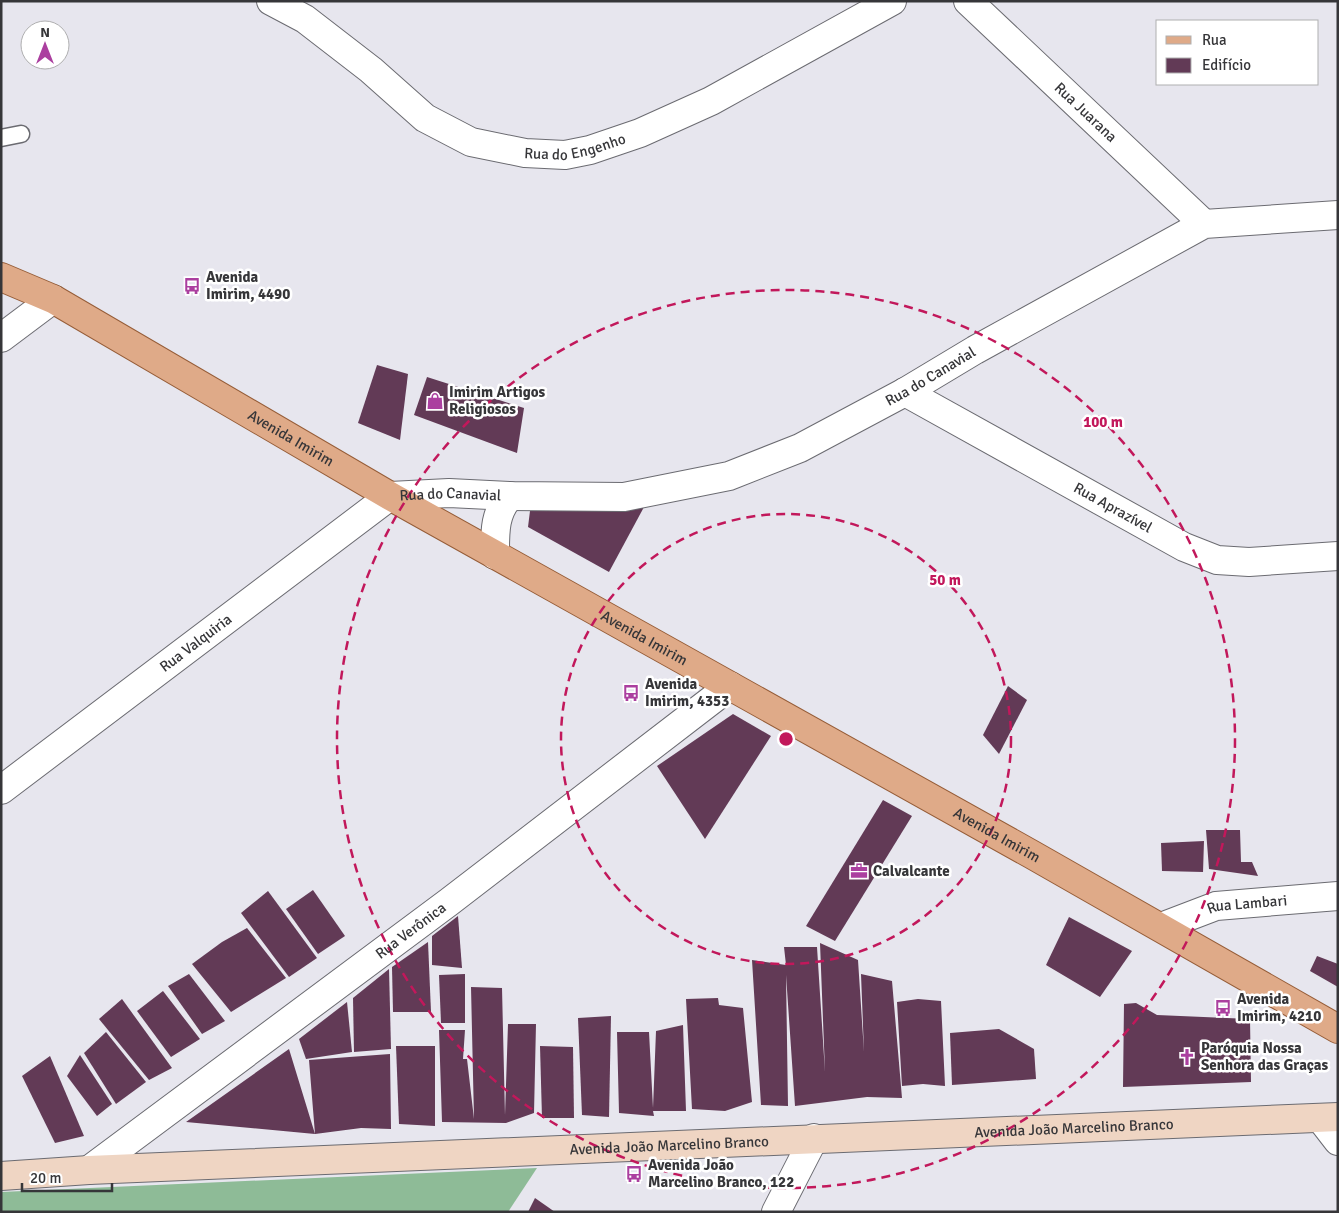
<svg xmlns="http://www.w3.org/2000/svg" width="1339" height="1213" font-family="Signika,sans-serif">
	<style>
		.forest { fill: #8ebb97 }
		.building { fill: #623a56 }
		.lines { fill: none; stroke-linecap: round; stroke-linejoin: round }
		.lane-casing { stroke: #6b6b71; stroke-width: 19 }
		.street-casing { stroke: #6b6b71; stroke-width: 30 }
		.secondary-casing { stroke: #6b6b71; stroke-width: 30 }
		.primary-casing { stroke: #965d38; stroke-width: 30 }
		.lane { stroke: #fff; stroke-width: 16 }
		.street { stroke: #fff; stroke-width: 28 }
		.secondary { stroke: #efd5c3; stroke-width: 28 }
		.primary { stroke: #dfaa88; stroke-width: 28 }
		.ring { fill: none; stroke: #c2185b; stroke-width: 2.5; stroke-dasharray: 9 6 }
		.labels { text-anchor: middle; stroke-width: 5; stroke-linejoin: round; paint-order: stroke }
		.street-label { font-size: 15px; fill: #363639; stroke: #fff }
		.poi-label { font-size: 15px; font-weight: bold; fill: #363639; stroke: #fff; text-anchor: start }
		.centre { fill: #c2185b; stroke: #fff; stroke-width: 2.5 }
		.ring-label { font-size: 15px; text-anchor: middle; font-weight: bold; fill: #c2185b; stroke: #fff; stroke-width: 5; stroke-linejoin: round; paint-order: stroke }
	</style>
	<rect width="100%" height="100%" fill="#e7e6ee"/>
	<!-- forest -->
	<path class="forest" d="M 537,1168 L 508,1212 L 1,1212 L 1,1192 Z"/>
	<!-- building -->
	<g class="building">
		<path d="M 377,365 L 408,374 L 400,440 L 358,423 Z"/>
		<path d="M 427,377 L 524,408 L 517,453 L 414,415 Z"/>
		<path d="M 644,507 L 609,572 L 528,527 L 530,511 Z"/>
		<path d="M 1008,686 L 1027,700 L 999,754 L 983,735 Z"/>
		<path d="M 733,714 L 771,736 L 705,839 L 657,766 Z"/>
		<path d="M 883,800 L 912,816 L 835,941 L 806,926 Z"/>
		<path d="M 1206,830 L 1240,830 L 1241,862 L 1252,862 L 1258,876 L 1209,869 Z"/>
		<path d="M 1204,841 L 1203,872 L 1162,871 L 1161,843 Z"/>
		<path d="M 313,890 L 345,936 L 318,954 L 286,909 Z"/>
		<path d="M 268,891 L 317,958 L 289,977 L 241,913 Z"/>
		<path d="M 458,916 L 462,968 L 432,965 L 432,936 Z"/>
		<path d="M 1069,917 L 1132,951 L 1100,997 L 1046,965 Z"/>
		<path d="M 247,928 L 286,978 L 231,1012 L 192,964 L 222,942 Z"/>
		<path d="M 428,942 L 431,1012 L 393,1012 L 392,967 Z"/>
		<path d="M 820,943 L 858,960 L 864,1052 L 861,974 L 892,981 L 902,1098 L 867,1097 L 795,1106 L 786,975 L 788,1106 L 761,1105 L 752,960 L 786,965 L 784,947 L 817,947 L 825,1072 Z"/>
		<path d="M 1317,956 L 1338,964 L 1338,987 L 1310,971 Z"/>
		<path d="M 389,969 L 391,1049 L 354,1052 L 353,998 Z"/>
		<path d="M 189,974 L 225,1021 L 202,1034 L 168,986 Z"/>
		<path d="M 465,974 L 465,1023 L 441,1023 L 439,975 Z"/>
		<path d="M 471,987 L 502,988 L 505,1115 L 508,1024 L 536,1024 L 534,1113 L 506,1123 L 442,1122 L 439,1030 L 465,1030 L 463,1059 L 467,1059 L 474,1119 Z"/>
		<path d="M 163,991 L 200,1039 L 171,1057 L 137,1011 Z"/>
		<path d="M 718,998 L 719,1005 L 743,1008 L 752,1102 L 725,1111 L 692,1109 L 686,999 Z"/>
		<path d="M 122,999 L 172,1068 L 149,1080 L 99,1019 Z"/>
		<path d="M 918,999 L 941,1001 L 945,1086 L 923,1084 L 902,1086 L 897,1002 Z"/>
		<path d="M 347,1002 L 352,1052 L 306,1059 L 299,1039 Z"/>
		<path d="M 1136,1003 L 1157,1015 L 1250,1019 L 1251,1082 L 1123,1087 L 1124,1004 Z"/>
		<path d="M 611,1016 L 609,1117 L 582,1115 L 578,1018 Z"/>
		<path d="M 683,1025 L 686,1111 L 653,1111 L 654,1116 L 619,1113 L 617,1032 L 649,1032 L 653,1108 L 656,1031 Z"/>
		<path d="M 999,1029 L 1034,1049 L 1036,1079 L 952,1085 L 950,1033 Z"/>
		<path d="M 106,1032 L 146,1082 L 116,1104 L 84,1053 Z"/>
		<path d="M 396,1046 L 435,1046 L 435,1126 L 399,1124 Z"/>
		<path d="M 540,1046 L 573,1047 L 574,1118 L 542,1118 Z"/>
		<path d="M 289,1049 L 315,1134 L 309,1060 L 390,1054 L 391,1129 L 361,1128 L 315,1134 L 186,1122 Z"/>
		<path d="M 80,1055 L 112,1104 L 97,1116 L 67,1076 Z"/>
		<path d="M 50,1056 L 84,1136 L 55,1143 L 22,1076 Z"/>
		<path d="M 535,1198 L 555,1212 L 528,1212 Z"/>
	</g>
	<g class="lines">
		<!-- lane casing -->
		<g class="lane-casing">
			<path id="lane" d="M 1,138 L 21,134"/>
		</g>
		<!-- street casing -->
		<g class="street-casing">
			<g id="street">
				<path id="s1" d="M 271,1 L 305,19 L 371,70 L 425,118 L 471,142 L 525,153 L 565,155 L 590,150 L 640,133 L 711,101 L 892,1"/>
				<path id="s2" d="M 968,1 L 1204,224"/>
				<path d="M 1,338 L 53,299"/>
				<path id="s3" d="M 905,392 L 1184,547 L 1217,560 L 1249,562 L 1338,556"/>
				<path d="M 495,555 C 495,533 494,513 510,496"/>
				<path id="s4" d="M 1,790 L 390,496 L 449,493 L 510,496 L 624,497 L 729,476 L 800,448 L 905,392 L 975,350 L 1204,224 L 1338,215"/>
				<path id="s5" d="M 1161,927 L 1216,906 L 1338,896"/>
				<path d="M 1321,1119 L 1338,1141"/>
				<path id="s6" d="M 89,1170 L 449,902 L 730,686"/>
				<path d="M 776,1212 L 814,1138"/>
			</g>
		</g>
		<!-- secondary casing -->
		<g class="secondary-casing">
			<g id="secondary">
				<path id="s7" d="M 1,1176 L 89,1170 L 1338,1117"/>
			</g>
		</g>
		<!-- primary casing -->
		<g class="primary-casing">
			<g id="primary">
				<path id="s8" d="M 1,277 L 53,299 L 390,496 L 1031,854 L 1338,1029"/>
			</g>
		</g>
		<!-- lane -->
		<use href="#lane" class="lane"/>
		<!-- street -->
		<use href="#street" class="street"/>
		<!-- secondary -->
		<use href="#secondary" class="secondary"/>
		<!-- primary -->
		<use href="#primary" class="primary"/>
	</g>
	<!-- distance rings -->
	<g class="ring">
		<circle cx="786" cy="739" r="225"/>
		<circle cx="786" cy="739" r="449"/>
	</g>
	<!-- icons -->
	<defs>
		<g id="bus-bare" transform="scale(1.35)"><path d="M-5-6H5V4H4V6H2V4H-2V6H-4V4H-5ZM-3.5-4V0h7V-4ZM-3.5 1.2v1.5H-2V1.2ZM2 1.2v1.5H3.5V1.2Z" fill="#ab3f9f" stroke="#fff" stroke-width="2.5" paint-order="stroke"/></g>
		<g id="shop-bare" transform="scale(1.35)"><path d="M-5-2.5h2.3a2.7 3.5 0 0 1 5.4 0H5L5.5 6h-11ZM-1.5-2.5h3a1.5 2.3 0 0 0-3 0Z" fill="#ab3f9f" stroke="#fff" stroke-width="2.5" paint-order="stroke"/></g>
		<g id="office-bare" transform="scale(1.35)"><path d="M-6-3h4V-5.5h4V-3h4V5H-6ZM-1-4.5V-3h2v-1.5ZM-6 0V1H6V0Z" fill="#ab3f9f" stroke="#fff" stroke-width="2.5" paint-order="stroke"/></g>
		<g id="church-bare" transform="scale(1.35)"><path d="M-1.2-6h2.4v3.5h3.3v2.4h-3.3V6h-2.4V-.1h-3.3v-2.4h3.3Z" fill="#ab3f9f" stroke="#fff" stroke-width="2.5" paint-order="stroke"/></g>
	</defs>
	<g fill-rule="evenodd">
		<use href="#bus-bare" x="192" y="286"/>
		<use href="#shop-bare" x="435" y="401"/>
		<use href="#bus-bare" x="631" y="693"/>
		<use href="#office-bare" x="859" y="871"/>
		<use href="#bus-bare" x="1223" y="1008"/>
		<use href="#church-bare" x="1187" y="1057"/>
		<use href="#bus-bare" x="634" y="1174"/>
	</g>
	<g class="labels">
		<!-- street labels -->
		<g class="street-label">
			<text dy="5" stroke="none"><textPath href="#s2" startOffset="162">Rua Juarana</textPath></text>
			<text dy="5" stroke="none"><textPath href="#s1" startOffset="352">Rua do Engenho</textPath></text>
			<text dy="5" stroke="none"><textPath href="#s4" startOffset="1054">Rua do Canavial</textPath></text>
			<text dy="5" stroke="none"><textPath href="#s8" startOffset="332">Avenida Imirim</textPath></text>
			<text dy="5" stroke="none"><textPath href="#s4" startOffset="548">Rua do Canavial</textPath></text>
			<text dy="5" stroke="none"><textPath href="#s3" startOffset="238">Rua Aprazível</textPath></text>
			<text dy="5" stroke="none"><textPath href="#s8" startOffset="738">Avenida Imirim</textPath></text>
			<text dy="5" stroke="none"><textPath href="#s4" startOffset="244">Rua Valquiria</textPath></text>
			<text dy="5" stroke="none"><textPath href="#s8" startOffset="1142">Avenida Imirim</textPath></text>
			<text dy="5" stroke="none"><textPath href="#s5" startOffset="90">Rua Lambari</textPath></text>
			<text dy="5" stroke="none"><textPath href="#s6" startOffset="401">Rua Verônica</textPath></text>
			<text dy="5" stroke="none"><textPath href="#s7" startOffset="1074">Avenida João Marcelino Branco</textPath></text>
			<text dy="5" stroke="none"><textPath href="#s7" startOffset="669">Avenida João Marcelino Branco</textPath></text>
		</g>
		<!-- poi labels -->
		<g class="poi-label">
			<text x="206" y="282">Avenida<tspan x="206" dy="17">Imirim, 4490</tspan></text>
			<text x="449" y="397">Imirim Artigos<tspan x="449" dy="17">Religiosos</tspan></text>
			<text x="645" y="689">Avenida<tspan x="645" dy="17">Imirim, 4353</tspan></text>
			<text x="873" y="876">Calvalcante</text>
			<text x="1237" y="1004">Avenida<tspan x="1237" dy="17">Imirim, 4210</tspan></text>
			<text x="1201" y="1053">Paróquia Nossa<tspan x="1201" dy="17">Senhora das Graças</tspan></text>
			<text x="648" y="1170">Avenida João<tspan x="648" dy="17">Marcelino Branco, 122</tspan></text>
		</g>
	</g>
	<circle cx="786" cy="739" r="8" class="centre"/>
	<g class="ring-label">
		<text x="1103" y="427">100 m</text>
		<text x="945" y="585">50 m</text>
	</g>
	<!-- border -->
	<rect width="1339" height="1213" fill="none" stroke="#363639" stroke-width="5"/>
	<!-- legend -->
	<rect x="1156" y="20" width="162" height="65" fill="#ffffff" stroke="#afafb0"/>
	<rect x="1166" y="36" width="25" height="8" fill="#dfaa88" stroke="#afafb0"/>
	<text x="1202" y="45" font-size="15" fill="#363639">Rua</text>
	<rect x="1166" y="58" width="25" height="15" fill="#623a56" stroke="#afafb0"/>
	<text x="1202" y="70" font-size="15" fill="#363639">Edifício</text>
	<!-- north arrow -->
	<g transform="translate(45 45)"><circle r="24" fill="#ffffff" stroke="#afafb0"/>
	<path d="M0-4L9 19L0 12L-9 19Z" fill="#ab3f9f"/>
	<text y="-8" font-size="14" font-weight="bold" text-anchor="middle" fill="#363639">N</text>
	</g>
	<!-- scale -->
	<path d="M22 1183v8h90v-8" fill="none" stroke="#363639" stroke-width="2.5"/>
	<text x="30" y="1183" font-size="15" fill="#363639" stroke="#ffffff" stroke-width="4" paint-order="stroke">20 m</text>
</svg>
